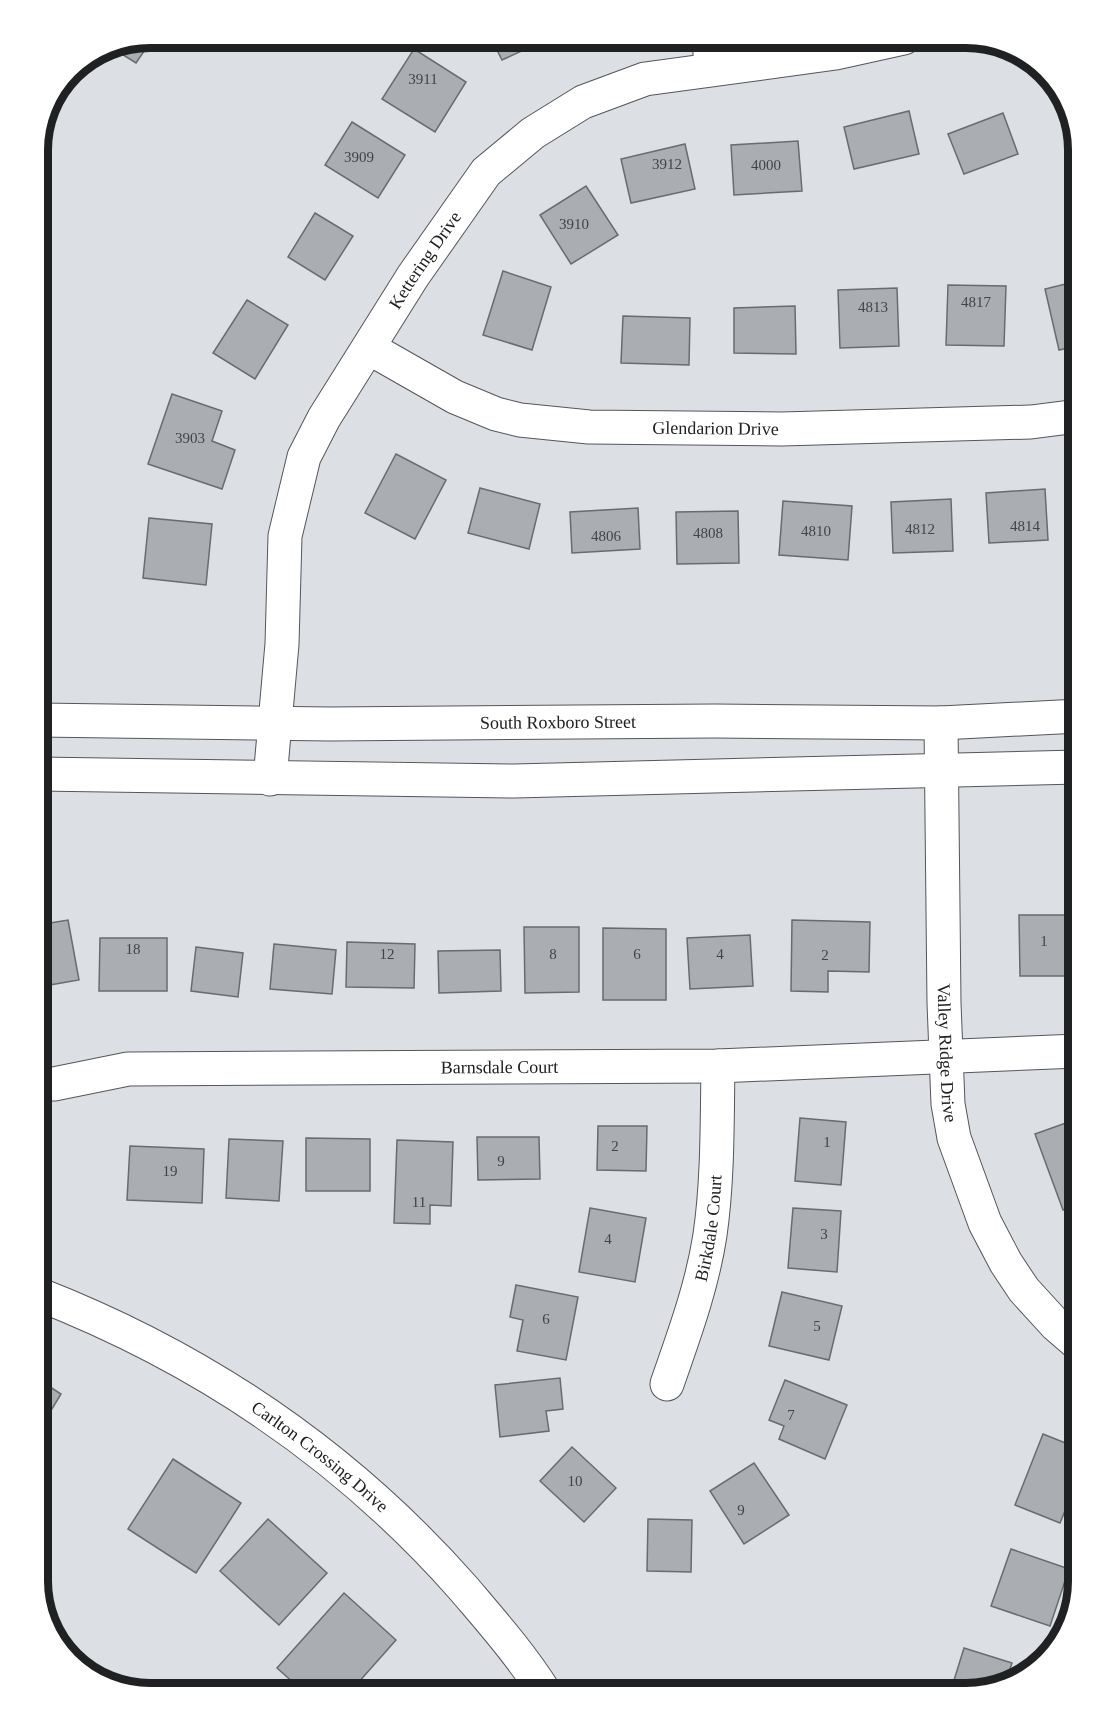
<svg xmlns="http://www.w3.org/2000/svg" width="1116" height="1731" font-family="'Times New Roman',serif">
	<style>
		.building { fill: #aaadb2; stroke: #686b6f; stroke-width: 1.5 }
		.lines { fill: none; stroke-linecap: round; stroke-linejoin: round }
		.minor-casing { stroke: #54565b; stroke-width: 35 }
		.minor { stroke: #fff; stroke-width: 33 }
		.labels { text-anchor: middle; stroke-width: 4.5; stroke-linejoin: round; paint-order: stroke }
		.number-label { font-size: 15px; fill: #424447 }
		.street-label { font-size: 18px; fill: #202123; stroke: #fff }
		.rim { fill: none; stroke: #202123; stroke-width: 8 }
	</style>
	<rect width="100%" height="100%" fill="#dcdfe4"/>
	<!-- building -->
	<g class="building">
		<path d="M 153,38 L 136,63 L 109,46 L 150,38 Z"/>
		<path d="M 491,38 L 550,38 L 502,60 Z"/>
		<path d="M 414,49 L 466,82 L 435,132 L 382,99 Z"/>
		<path d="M 1032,61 L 1064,97 L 1056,102 L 1029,63 Z"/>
		<path d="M 909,111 L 919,154 L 854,169 L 844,127 Z"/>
		<path d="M 1003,113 L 1018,154 L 964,174 L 948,134 Z"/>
		<path d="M 352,122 L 405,155 L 378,198 L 325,165 Z"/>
		<path d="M 798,141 L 802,191 L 734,195 L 731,145 Z"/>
		<path d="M 685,144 L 695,189 L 631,203 L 621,159 Z"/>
		<path d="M 586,186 L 618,235 L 571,264 L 540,215 Z"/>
		<path d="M 315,213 L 353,236 L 325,280 L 288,257 Z"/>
		<path d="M 503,271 L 551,287 L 532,350 L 483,335 Z"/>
		<path d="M 1078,281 L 1078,346 L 1059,350 L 1045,289 Z"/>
		<path d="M 948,285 L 1006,286 L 1004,346 L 946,345 Z"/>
		<path d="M 897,288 L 899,346 L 840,348 L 838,290 Z"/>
		<path d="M 247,300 L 288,325 L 255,379 L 213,353 Z"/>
		<path d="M 795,306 L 796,354 L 734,353 L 734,308 Z"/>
		<path d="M 623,316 L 690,318 L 689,365 L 621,363 Z"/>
		<path d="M 172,394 L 222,411 L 212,441 L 235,450 L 222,489 L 148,464 Z"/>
		<path d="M 396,454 L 446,480 L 415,539 L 365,513 Z"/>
		<path d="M 480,488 L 540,504 L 529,549 L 468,533 Z"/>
		<path d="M 1045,489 L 1048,540 L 989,543 L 986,493 Z"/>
		<path d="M 951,499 L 953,551 L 893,553 L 891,502 Z"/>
		<path d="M 783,501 L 852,506 L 848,560 L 779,555 Z"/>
		<path d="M 638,508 L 640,549 L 572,553 L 570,512 Z"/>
		<path d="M 738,511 L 739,563 L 677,564 L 676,512 Z"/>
		<path d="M 149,518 L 212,524 L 206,585 L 143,578 Z"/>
		<path d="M 1019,915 L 1078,915 L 1078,976 L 1020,976 Z"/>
		<path d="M 68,920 L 79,980 L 38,987 L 38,925 Z"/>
		<path d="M 792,920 L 870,922 L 869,972 L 828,971 L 828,992 L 791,991 Z"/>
		<path d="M 524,927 L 579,927 L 579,992 L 525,993 Z"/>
		<path d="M 603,928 L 666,929 L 666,1000 L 603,1000 Z"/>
		<path d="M 750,935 L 753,986 L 690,989 L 687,938 Z"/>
		<path d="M 100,938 L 167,938 L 167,991 L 99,991 Z"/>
		<path d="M 347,942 L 415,944 L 414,988 L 346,987 Z"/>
		<path d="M 274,944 L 336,950 L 332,994 L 270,989 Z"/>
		<path d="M 196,947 L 243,953 L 238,997 L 191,991 Z"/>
		<path d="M 500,950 L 501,991 L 439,993 L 438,951 Z"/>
		<path d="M 800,1118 L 846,1122 L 841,1185 L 795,1181 Z"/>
		<path d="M 1077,1119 L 1078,1204 L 1063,1210 L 1035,1134 Z"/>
		<path d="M 598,1126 L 647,1126 L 646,1171 L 597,1170 Z"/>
		<path d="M 477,1137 L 539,1137 L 540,1179 L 478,1180 Z"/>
		<path d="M 306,1138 L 370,1139 L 370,1191 L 306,1191 Z"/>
		<path d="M 229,1139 L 283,1141 L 279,1201 L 226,1198 Z"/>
		<path d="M 397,1140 L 453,1142 L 451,1206 L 430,1205 L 430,1224 L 394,1223 Z"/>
		<path d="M 130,1146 L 204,1149 L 202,1203 L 127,1200 Z"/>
		<path d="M 590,1208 L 646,1218 L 635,1282 L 579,1272 Z"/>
		<path d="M 793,1208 L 841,1211 L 837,1272 L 788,1268 Z"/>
		<path d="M 516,1285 L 578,1297 L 566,1360 L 517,1351 L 523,1320 L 510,1317 Z"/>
		<path d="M 782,1292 L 842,1306 L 829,1360 L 769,1346 Z"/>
		<path d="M 560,1378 L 563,1409 L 546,1411 L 549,1431 L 500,1437 L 495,1385 Z"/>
		<path d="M 38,1379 L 61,1394 L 38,1432 Z"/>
		<path d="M 785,1380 L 847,1405 L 825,1459 L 779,1439 L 784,1426 L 769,1420 Z"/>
		<path d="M 1043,1434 L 1078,1448 L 1078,1479 L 1060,1523 L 1015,1505 Z"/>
		<path d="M 572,1447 L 616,1488 L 584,1522 L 540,1481 Z"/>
		<path d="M 173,1459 L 241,1503 L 196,1573 L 128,1529 Z"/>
		<path d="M 754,1463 L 789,1515 L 744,1544 L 710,1491 Z"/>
		<path d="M 268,1519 L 327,1573 L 279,1625 L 220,1571 Z"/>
		<path d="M 648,1519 L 692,1520 L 691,1572 L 647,1571 Z"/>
		<path d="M 1011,1549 L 1069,1569 L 1050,1626 L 991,1606 Z"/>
		<path d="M 344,1593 L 396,1640 L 349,1693 L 335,1693 L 324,1683 L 314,1693 L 305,1693 L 277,1668 Z"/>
		<path d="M 964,1648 L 1012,1663 L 1005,1684 L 966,1694 L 950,1693 Z"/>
		<path d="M 419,1683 L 429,1693 L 407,1693 Z"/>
	</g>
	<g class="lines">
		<!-- minor casing -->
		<g class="minor-casing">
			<g id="minor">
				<path d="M 709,38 L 711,68"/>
				<path id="s1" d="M 369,348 L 455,397 L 496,414 L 520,420 L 589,427 L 782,429 L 1031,422 L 1078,416"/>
				<path id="s2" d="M 38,720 L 330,724 L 715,721 L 941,723 L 1078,716"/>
				<path id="s3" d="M 941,723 L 944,1003 L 948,1104 L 954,1138 L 985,1223 L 1006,1263 L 1024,1290 L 1056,1325 L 1078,1344"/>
				<path d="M 38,774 L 514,781 L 1078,767"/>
				<path id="s4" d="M 270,779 L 282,644 L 285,536 L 304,457 L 324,418 L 413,276 L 486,172 L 533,133 L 583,102 L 645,79 L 836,53 L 904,38"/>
				<path id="s5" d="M 54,1084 L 128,1069 L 718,1066 L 1078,1051"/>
				<path id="s6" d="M 38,1294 C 202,1358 347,1456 464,1589 C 492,1622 522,1656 545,1693"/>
				<path id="s7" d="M 667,1384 C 684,1335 702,1287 710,1235 C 718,1179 717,1122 718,1066"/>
			</g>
		</g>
		<!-- minor -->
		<use href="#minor" class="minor"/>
	</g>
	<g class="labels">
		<!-- number labels -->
		<g class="number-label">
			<text x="423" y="84">3911</text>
			<text x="359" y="162">3909</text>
			<text x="667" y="169">3912</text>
			<text x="766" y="170">4000</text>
			<text x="574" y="229">3910</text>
			<text x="976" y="307">4817</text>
			<text x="873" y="312">4813</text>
			<text x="190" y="443">3903</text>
			<text x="1025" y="531">4814</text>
			<text x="920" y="534">4812</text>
			<text x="816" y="536">4810</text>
			<text x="708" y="538">4808</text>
			<text x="606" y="541">4806</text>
			<text x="1044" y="946">1</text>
			<text x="133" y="954">18</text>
			<text x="387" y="959">12</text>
			<text x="553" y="959">8</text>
			<text x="637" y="959">6</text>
			<text x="720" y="959">4</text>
			<text x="825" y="960">2</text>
			<text x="827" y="1147">1</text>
			<text x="615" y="1151">2</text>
			<text x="501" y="1166">9</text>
			<text x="170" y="1176">19</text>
			<text x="419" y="1207">11</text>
			<text x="824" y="1239">3</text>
			<text x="608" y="1244">4</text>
			<text x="546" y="1324">6</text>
			<text x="817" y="1331">5</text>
			<text x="791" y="1420">7</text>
			<text x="575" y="1486">10</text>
			<text x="741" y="1515">9</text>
		</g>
		<!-- street labels -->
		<g class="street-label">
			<text dy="6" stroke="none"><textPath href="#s4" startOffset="556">Kettering Drive</textPath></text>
			<text dy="6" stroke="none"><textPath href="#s1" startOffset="364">Glendarion Drive</textPath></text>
			<text dy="6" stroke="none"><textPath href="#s2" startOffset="520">South Roxboro Street</textPath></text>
			<text dy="6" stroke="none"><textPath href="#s3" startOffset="330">Valley Ridge Drive</textPath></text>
			<text dy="6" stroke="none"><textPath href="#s5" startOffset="447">Barnsdale Court</textPath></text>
			<text dy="6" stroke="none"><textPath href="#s7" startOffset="162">Birkdale Court</textPath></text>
			<text dy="6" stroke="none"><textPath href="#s6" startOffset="327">Carlton Crossing Drive</textPath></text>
		</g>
	</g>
	<!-- crop -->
	<path d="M0 0H1116V1731H0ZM150 48H966A102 102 0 0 1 1068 150V1581A102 102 0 0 1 966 1683H150A102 102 0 0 1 48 1581V150A102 102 0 0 1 150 48Z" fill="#fff" fill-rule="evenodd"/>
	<path class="rim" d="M150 48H966A102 102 0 0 1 1068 150V1581A102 102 0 0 1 966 1683H150A102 102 0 0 1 48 1581V150A102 102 0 0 1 150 48Z"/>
</svg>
